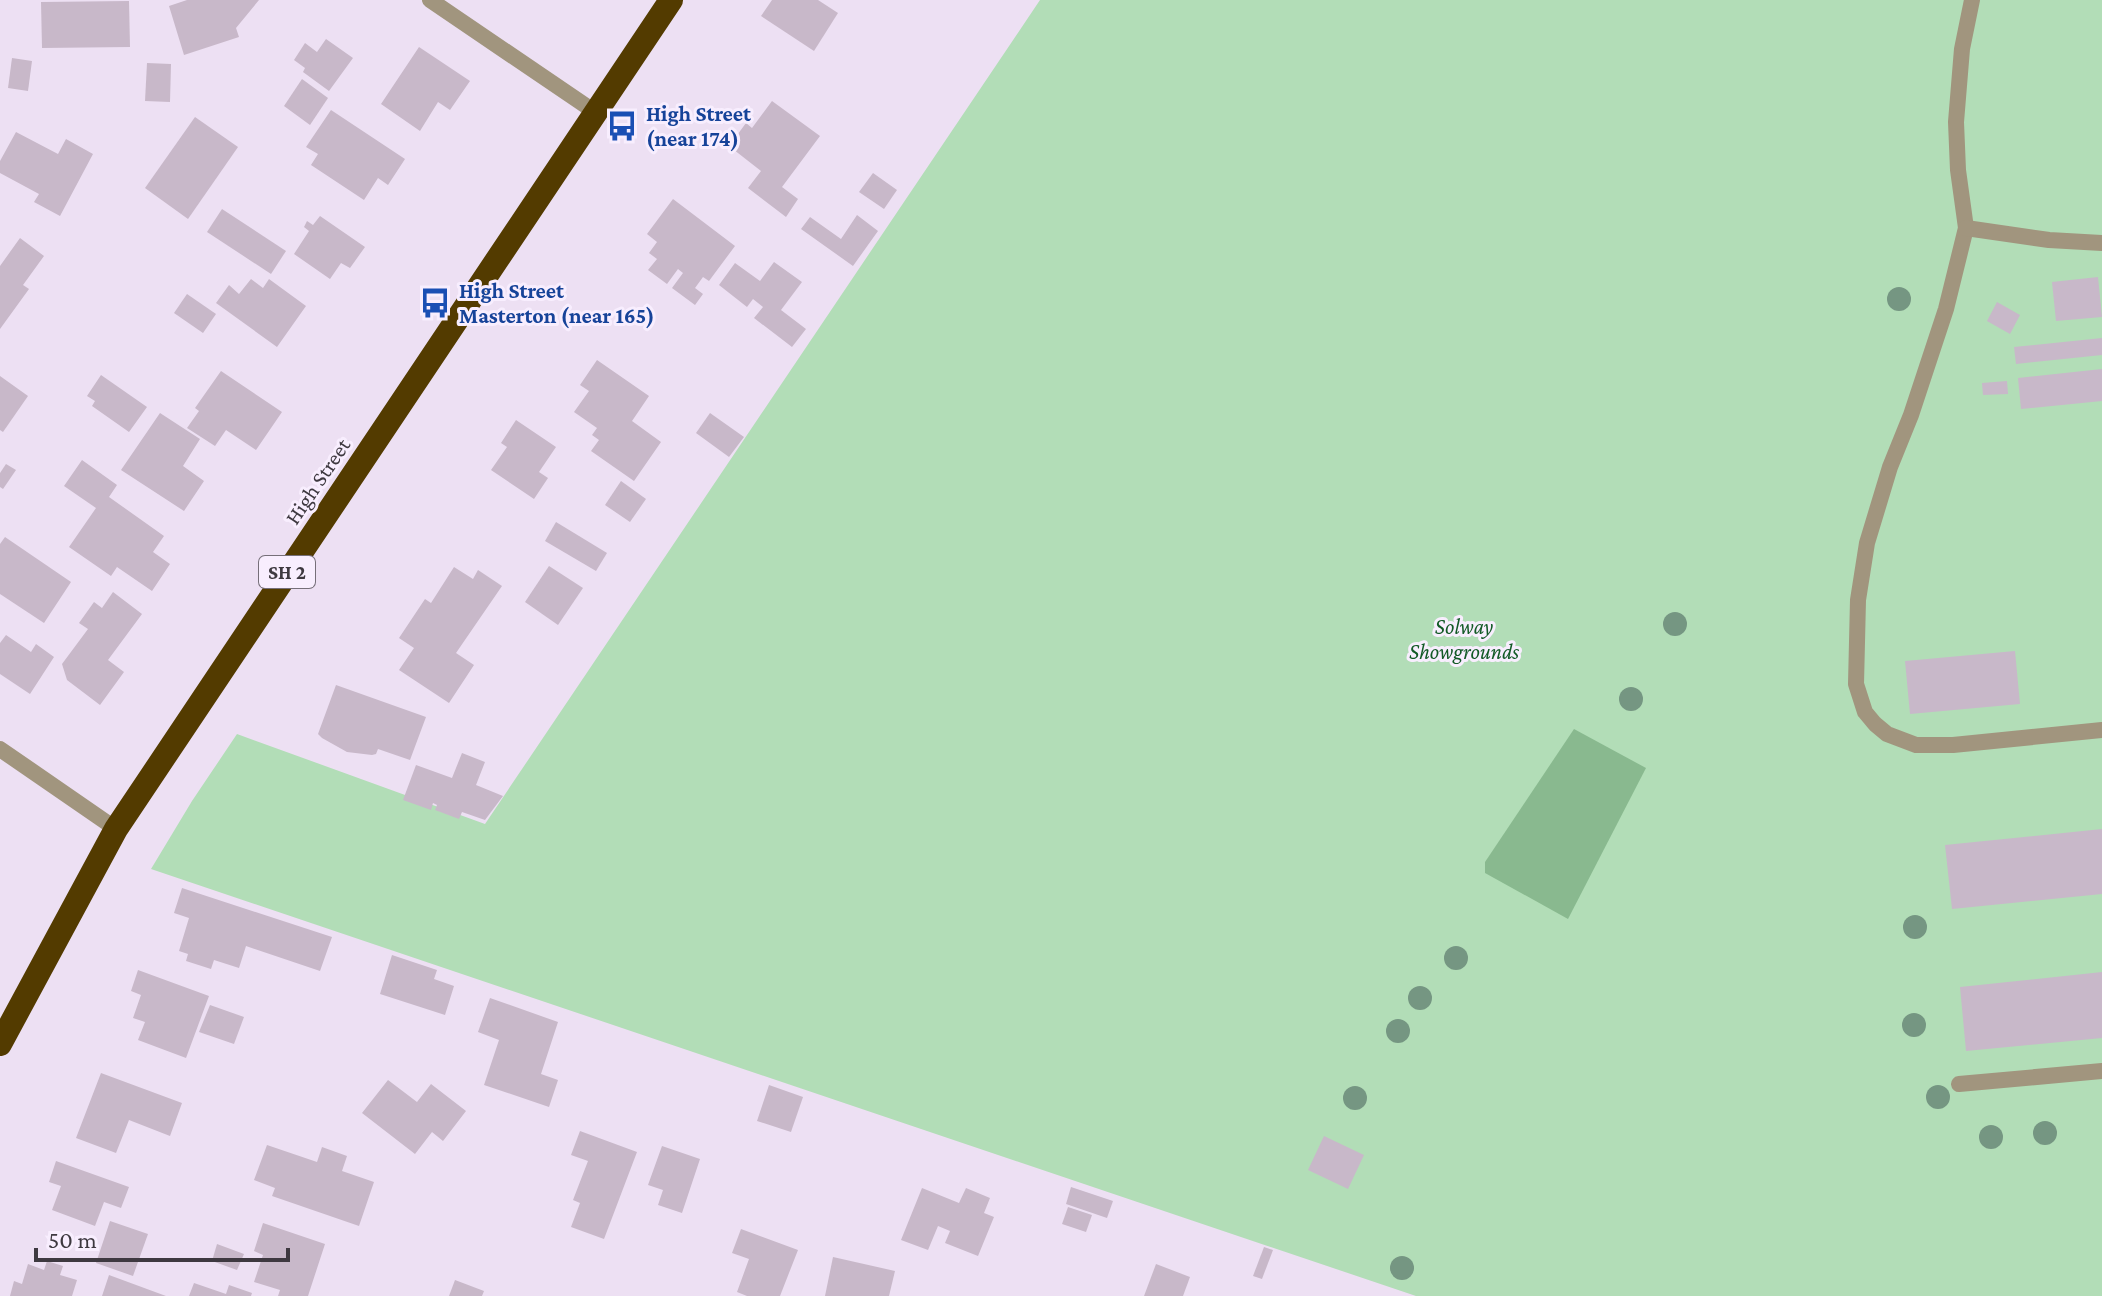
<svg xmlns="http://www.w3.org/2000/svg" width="2102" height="1296" font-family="'Crimson Pro',serif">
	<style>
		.green { fill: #b2ddb7 }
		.forest { fill: #89b98f }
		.building { fill: #c8b8c9 }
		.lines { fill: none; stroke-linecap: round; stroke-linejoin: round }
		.lane { stroke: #a1957e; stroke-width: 16 }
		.street { stroke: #a1957e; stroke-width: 16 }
		.highway { stroke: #533b00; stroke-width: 24 }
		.tree { fill: #759682 }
		.labels { text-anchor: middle; stroke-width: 6; stroke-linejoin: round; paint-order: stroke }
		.shield { fill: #f8eefe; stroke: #766f79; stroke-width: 2 }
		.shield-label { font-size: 20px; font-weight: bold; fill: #3e3940 }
		.transit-label { font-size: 22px; font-weight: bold; fill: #164399; stroke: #f8eefe; text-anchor: start }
		.street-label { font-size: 22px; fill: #3e3940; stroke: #f8eefe }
		.park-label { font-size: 22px; font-style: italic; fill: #125a26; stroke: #f8eefe }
	</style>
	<rect width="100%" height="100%" fill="#ede0f3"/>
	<!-- green -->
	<path class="green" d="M 1040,0 L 2102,0 L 2102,1296 L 1416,1296 L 151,869 L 192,801 L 237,734 L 485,824 Z"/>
	<!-- forest -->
	<path class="forest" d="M 1574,729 L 1646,768 L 1568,919 L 1485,873 L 1485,862 Z"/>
	<!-- building -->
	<g class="building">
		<path d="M 187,0 L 259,0 L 236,28 L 239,37 L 184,55 L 169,6 Z"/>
		<path d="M 772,0 L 818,0 L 838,13 L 814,51 L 761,16 Z"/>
		<path d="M 129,1 L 130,47 L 42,48 L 41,2 Z"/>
		<path d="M 326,39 L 353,58 L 329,91 L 303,72 L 305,68 L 294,60 L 305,43 L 317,52 Z"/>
		<path d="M 419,47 L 470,81 L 450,110 L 438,102 L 420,131 L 381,104 Z"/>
		<path d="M 12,58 L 32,61 L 28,91 L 8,88 Z"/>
		<path d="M 147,63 L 171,64 L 170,102 L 145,101 Z"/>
		<path d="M 302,79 L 328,98 L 310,125 L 284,106 Z"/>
		<path d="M 772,101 L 820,136 L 782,187 L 798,199 L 786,217 L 748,188 L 761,171 L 729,146 L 746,123 L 752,128 Z"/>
		<path d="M 331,110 L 405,159 L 388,185 L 378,178 L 364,200 L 311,165 L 318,154 L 306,147 Z"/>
		<path d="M 195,117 L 238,147 L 188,219 L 145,188 Z"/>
		<path d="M 16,132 L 58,154 L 66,139 L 93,154 L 60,216 L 34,202 L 39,194 L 0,173 L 0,161 Z"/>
		<path d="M 873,173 L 897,190 L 884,209 L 859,192 Z"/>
		<path d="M 673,199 L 735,246 L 709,281 L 703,277 L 695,288 L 703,294 L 695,305 L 672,288 L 683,273 L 678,269 L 667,284 L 648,270 L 657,259 L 649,253 L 657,242 L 647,234 Z"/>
		<path d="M 222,209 L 286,251 L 271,274 L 207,232 Z"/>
		<path d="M 857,215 L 878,231 L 853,266 L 801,229 L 810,217 L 841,239 Z"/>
		<path d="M 320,216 L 365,247 L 350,268 L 341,263 L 330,279 L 294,254 L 309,231 L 304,227 L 307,221 L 313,225 Z"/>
		<path d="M 20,238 L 44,256 L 23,285 L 29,289 L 0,329 L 0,266 Z"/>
		<path d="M 774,262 L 802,282 L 781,310 L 806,329 L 792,347 L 754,318 L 763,307 L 753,299 L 747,307 L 719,285 L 735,263 L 760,281 Z"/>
		<path d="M 2098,277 L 2102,317 L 2056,321 L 2052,282 Z"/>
		<path d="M 251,279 L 263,288 L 269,279 L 306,306 L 277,347 L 216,303 L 229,285 L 239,294 Z"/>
		<path d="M 187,294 L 216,314 L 203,333 L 174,313 Z"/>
		<path d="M 1997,302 L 2020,315 L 2010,334 L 1987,321 Z"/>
		<path d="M 2102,338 L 2102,355 L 2016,364 L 2014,347 Z"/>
		<path d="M 597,360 L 649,396 L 632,421 L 661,442 L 634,481 L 591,451 L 599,440 L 592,435 L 597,428 L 574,412 L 589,391 L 580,385 Z"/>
		<path d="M 2102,369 L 2102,401 L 2021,409 L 2018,378 Z"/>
		<path d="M 221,371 L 282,412 L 256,450 L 226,430 L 215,446 L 187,428 L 199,411 L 195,408 Z"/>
		<path d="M 101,375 L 147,407 L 129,432 L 92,406 L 95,401 L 87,396 Z"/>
		<path d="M 0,376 L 28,396 L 3,432 L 0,430 Z"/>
		<path d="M 2007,381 L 2008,394 L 1983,395 L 1982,383 Z"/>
		<path d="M 160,413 L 200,439 L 183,466 L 204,481 L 184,511 L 121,470 Z"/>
		<path d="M 710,413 L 744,437 L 729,457 L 696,433 Z"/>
		<path d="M 516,420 L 556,447 L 539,472 L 548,478 L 534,499 L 491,470 L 507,447 L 501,443 Z"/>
		<path d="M 82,460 L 117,485 L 109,497 L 164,536 L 153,552 L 170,564 L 152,591 L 117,567 L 111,576 L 69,547 L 96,508 L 64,486 Z"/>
		<path d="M 6,464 L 16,470 L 3,489 L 0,487 L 0,473 Z"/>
		<path d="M 621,481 L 646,499 L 630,522 L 605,505 Z"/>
		<path d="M 556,522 L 607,553 L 596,571 L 545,541 Z"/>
		<path d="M 5,537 L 71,582 L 44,623 L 0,594 L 0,544 Z"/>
		<path d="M 549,566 L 583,588 L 558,625 L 525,602 Z"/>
		<path d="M 454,567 L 473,579 L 478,570 L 502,586 L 456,653 L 474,665 L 449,703 L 399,670 L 414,648 L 399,638 L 425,599 L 431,603 Z"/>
		<path d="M 113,592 L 142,614 L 108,660 L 124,672 L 100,705 L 67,680 L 62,664 L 88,629 L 79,623 L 94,602 L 102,608 Z"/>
		<path d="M 6,635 L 31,652 L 36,644 L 54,657 L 30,694 L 0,674 L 0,643 Z"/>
		<path d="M 2015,651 L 2020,704 L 1910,714 L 1905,661 Z"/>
		<path d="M 336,685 L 426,717 L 410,760 L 378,749 L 376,754 L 372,755 L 347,752 L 322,738 L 318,734 Z"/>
		<path d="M 462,753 L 485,762 L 476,785 L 503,796 L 485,820 L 462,812 L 459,819 L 435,810 L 437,805 L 433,803 L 431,810 L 403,800 L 416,765 L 452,778 Z"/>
		<path d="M 2102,829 L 2102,894 L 1952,909 L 1945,845 Z"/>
		<path d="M 182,888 L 332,937 L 320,971 L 246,946 L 239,968 L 214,960 L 211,969 L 186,961 L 188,954 L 179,951 L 189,918 L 174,913 Z"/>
		<path d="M 392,955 L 437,970 L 434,979 L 454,986 L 445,1015 L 380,994 Z"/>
		<path d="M 138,970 L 209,996 L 186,1058 L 138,1040 L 145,1022 L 133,1018 L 141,995 L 131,991 Z"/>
		<path d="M 2102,972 L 2102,1038 L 1966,1051 L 1960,987 Z"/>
		<path d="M 490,998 L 558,1022 L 541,1074 L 558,1080 L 549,1107 L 484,1085 L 499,1040 L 478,1032 Z"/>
		<path d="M 210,1005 L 244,1017 L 234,1044 L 199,1032 Z"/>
		<path d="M 101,1073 L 182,1103 L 170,1136 L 129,1120 L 116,1153 L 76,1138 Z"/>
		<path d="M 388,1080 L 417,1102 L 431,1084 L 466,1111 L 443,1141 L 432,1132 L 415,1154 L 362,1113 Z"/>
		<path d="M 769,1085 L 803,1097 L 791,1132 L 757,1121 Z"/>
		<path d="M 580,1131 L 637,1152 L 604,1239 L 571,1227 L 580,1203 L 573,1200 L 588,1161 L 571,1155 Z"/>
		<path d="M 1324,1136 L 1364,1155 L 1348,1189 L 1308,1170 Z"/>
		<path d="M 267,1145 L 317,1162 L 322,1147 L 347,1156 L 342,1171 L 374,1182 L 359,1226 L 272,1196 L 275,1188 L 254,1180 Z"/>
		<path d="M 662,1146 L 700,1159 L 682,1213 L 658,1205 L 663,1190 L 648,1185 Z"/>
		<path d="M 56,1161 L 129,1187 L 121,1208 L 104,1202 L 95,1226 L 52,1210 L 61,1186 L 49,1182 Z"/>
		<path d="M 1071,1187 L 1113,1201 L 1107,1218 L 1066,1204 Z"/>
		<path d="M 922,1188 L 959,1203 L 966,1188 L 990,1198 L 984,1213 L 994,1217 L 978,1256 L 945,1243 L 950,1231 L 938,1226 L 928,1250 L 901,1240 Z"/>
		<path d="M 1068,1207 L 1092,1215 L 1086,1232 L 1062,1224 Z"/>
		<path d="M 110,1221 L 148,1234 L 133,1276 L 96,1263 Z"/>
		<path d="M 263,1223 L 325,1244 L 308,1296 L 278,1296 L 280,1290 L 254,1282 L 263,1255 L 254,1251 Z"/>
		<path d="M 741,1229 L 798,1250 L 780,1296 L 747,1296 L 737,1292 L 749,1259 L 732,1253 Z"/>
		<path d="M 217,1244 L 244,1254 L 237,1270 L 212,1261 Z"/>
		<path d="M 1264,1247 L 1273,1250 L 1262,1279 L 1253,1276 Z"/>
		<path d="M 833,1257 L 895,1271 L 889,1296 L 825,1296 Z"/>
		<path d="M 47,1261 L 63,1266 L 60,1275 L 77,1280 L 72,1296 L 10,1296 L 14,1281 L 22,1284 L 28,1264 L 44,1270 Z"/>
		<path d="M 1156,1264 L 1190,1277 L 1183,1296 L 1144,1296 Z"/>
		<path d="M 109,1275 L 166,1296 L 102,1296 Z"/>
		<path d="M 455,1280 L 484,1291 L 482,1296 L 449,1296 Z"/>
		<path d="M 194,1283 L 226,1294 L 229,1285 L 252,1293 L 251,1296 L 189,1296 Z"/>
	</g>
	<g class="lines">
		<!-- lane -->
		<g class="lane">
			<path d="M 1972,0 L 1962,49 L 1956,122 L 1958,170 L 1966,228 L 1946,309 L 1911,415 L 1890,467 L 1867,543 L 1858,600 L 1856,684 L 1865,712 L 1875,724 L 1887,734 L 1916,745 L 1953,745 L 2102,730"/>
			<path d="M 1966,228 L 2049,240 L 2102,243"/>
			<path d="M 1959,1084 L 2102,1071"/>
		</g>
		<!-- street -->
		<g class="street">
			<path d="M 430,0 L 595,112"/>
			<path d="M 0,749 L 116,829"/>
		</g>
		<!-- highway -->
		<path class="highway" d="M 0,1044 L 116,829 L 671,0"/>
	</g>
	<!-- trees -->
	<g class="tree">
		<circle cx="1899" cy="299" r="12"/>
		<circle cx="1675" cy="624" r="12"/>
		<circle cx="1631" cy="699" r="12"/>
		<circle cx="1915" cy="927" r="12"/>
		<circle cx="1456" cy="958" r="12"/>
		<circle cx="1420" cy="998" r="12"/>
		<circle cx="1914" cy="1025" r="12"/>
		<circle cx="1398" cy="1031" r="12"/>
		<circle cx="1938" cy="1097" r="12"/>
		<circle cx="1355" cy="1098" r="12"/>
		<circle cx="2045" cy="1133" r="12"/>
		<circle cx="1991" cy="1137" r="12"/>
		<circle cx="1402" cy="1268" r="12"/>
	</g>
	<!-- icons -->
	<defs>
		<g id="bus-bare" transform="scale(2.4)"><path d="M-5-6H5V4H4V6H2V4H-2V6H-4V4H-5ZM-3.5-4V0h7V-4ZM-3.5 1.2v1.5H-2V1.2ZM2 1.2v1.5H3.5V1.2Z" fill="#1a4fb4" stroke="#f8eefe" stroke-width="2.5" paint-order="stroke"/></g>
	</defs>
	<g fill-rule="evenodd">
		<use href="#bus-bare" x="622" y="126"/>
		<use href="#bus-bare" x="435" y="303"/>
	</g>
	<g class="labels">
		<!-- shield labels -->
		<rect class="shield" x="259" y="556" width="56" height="32" rx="6"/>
		<g class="shield-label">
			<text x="287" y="579">SH 2</text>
		</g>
		<!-- transit labels -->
		<g class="transit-label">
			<text x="646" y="121">High Street<tspan x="646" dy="25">(near 174)</tspan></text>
			<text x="459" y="298">High Street<tspan x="459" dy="25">Masterton (near 165)</tspan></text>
		</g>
		<!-- street labels -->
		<g class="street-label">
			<text transform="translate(317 481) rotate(-56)" y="8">High Street</text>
		</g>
		<!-- park labels -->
		<g class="park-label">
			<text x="1464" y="634">Solway<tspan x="1464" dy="25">Showgrounds</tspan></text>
		</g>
	</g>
	<!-- scale -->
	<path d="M36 1248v12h252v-12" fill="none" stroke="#3e3940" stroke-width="4"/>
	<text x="48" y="1248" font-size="24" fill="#3e3940" stroke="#f8eefe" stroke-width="6" paint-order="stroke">50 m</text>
</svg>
